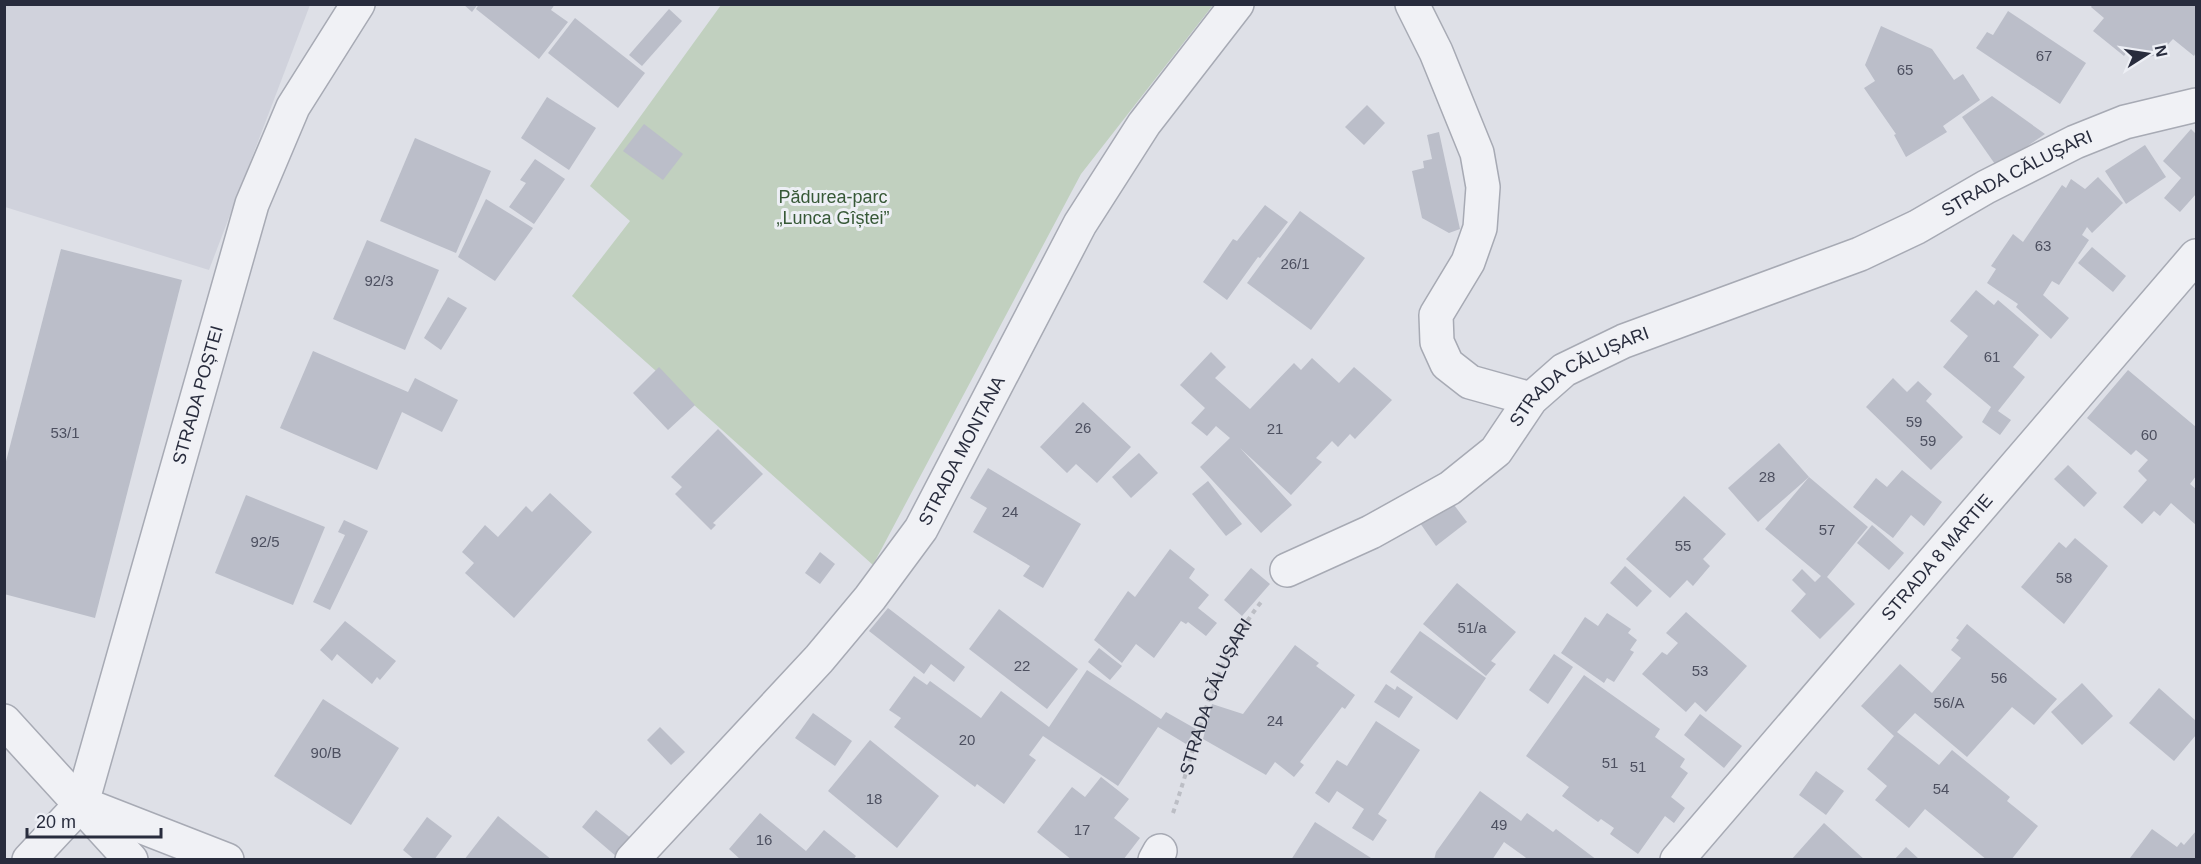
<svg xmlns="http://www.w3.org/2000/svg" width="2201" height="864" font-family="Helvetica,sans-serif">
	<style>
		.built { fill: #d0d2dc }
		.green { fill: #c1d0bf }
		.building { fill: #bbbec9 }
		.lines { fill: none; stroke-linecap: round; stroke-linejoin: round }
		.minor-casing { stroke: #a7aab4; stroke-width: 36 }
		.path { stroke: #bcbec5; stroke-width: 4; stroke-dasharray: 4.5 4.5; stroke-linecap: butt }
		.minor { stroke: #f0f1f5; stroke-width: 33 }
		.labels { text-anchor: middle; stroke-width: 6; stroke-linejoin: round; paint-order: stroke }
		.number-label { font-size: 15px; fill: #4d5060 }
		.street-label { font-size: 18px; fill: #282c3d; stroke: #edeff5 }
		.park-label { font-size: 18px; fill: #365836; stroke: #edeff5 }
	</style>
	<rect width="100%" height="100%" fill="#dee0e7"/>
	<!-- built -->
	<path class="built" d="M 4,5 L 310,5 L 209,270 L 5,207 Z"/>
	<!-- green -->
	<path class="green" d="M 721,5 L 1213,5 L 1081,174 L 873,565 L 572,296 L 630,221 L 590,186 Z"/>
	<!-- building -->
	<g class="building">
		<path d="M 463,4 L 478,4 L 472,12 Z"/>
		<path d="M 479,4 L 555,4 L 551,10 L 568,22 L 539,59 L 476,9 Z"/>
		<path d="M 2093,4 L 2195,4 L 2196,52 L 2194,56 L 2173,39 L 2158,55 L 2148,57 L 2127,52 L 2124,56 L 2093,31 L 2104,18 L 2091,7 Z"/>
		<path d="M 669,9 L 682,21 L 642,66 L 629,55 Z"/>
		<path d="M 2008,11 L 2086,63 L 2060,104 L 1976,48 L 1987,32 L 1993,35 Z"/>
		<path d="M 575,18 L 645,73 L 618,108 L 548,53 Z"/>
		<path d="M 1881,26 L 1932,49 L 1954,80 L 1963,74 L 1980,100 L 1943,126 L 1947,132 L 1906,157 L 1894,135 L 1896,134 L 1864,88 L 1875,81 L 1865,65 Z"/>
		<path d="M 1992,96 L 2045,134 L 1997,167 L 1962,117 Z"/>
		<path d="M 547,97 L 596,128 L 569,170 L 521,138 Z"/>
		<path d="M 1367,105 L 1385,123 L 1364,145 L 1345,127 Z"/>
		<path d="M 644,124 L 683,154 L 663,180 L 623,151 Z"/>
		<path d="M 2191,129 L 2196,134 L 2196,194 L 2180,212 L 2164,198 L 2181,178 L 2163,161 Z"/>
		<path d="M 1439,132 L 1460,229 L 1449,233 L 1422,218 L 1412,171 L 1424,168 L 1423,161 L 1432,159 L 1427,135 Z"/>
		<path d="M 415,138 L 491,171 L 456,253 L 380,221 Z"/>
		<path d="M 2145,145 L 2166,177 L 2126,204 L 2105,171 Z"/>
		<path d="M 535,159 L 565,179 L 534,224 L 509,207 L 526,183 L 520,180 Z"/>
		<path d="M 2098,177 L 2123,203 L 2092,233 L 2087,227 L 2082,235 L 2089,240 L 2059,285 L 2052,281 L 2043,295 L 2069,318 L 2051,339 L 2016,307 L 2018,304 L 1987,283 L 1996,269 L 1991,266 L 2013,234 L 2023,242 L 2062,185 L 2066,188 L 2071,179 L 2085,189 Z"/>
		<path d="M 486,199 L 533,228 L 495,281 L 458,257 Z"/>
		<path d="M 1265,205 L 1288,222 L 1260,258 L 1258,257 L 1227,300 L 1203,282 L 1233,239 L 1237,241 Z"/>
		<path d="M 1300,211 L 1365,258 L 1311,330 L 1247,283 Z"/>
		<path d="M 367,240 L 439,270 L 405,350 L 333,319 Z"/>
		<path d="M 2092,247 L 2126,276 L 2113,292 L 2078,263 Z"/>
		<path d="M 61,249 L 182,280 L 95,618 L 4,594 L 4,469 Z"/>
		<path d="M 1976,290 L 1994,305 L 1998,300 L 2039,335 L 2013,367 L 2025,377 L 1998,411 L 2011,420 L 2000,435 L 1982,422 L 1991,407 L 1943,367 L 1968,336 L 1950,321 Z"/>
		<path d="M 448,297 L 467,308 L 441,350 L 424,338 Z"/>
		<path d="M 313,351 L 408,392 L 415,378 L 458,400 L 442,432 L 402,412 L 377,470 L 280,428 Z"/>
		<path d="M 1211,352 L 1226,367 L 1215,378 L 1250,409 L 1294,363 L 1301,370 L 1312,358 L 1339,383 L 1354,367 L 1392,400 L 1355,439 L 1350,434 L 1338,447 L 1332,441 L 1316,458 L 1322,462 L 1291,495 L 1240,448 L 1292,505 L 1261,533 L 1200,467 L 1230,438 L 1216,426 L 1207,436 L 1191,423 L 1205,408 L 1180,385 Z"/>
		<path d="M 659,367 L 695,405 L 668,430 L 633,393 Z"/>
		<path d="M 2128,370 L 2196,427 L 2196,476 L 2190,484 L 2196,489 L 2196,525 L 2171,503 L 2160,516 L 2154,511 L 2142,524 L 2123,507 L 2147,480 L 2138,471 L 2148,460 L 2136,450 L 2131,455 L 2087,418 Z"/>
		<path d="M 1893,378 L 1907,392 L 1918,381 L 1932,394 L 1926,401 L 1963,437 L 1931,470 L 1866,407 Z"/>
		<path d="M 1083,402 L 1131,447 L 1097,483 L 1076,464 L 1067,473 L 1040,447 Z"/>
		<path d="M 718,429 L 763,474 L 713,523 L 716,525 L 711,530 L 675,494 L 682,487 L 671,477 Z"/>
		<path d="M 1779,443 L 1809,477 L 1758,522 L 1728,488 Z"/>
		<path d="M 1139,453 L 1158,473 L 1131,498 L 1112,477 Z"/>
		<path d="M 2068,465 L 2097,493 L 2084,507 L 2054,479 Z"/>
		<path d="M 988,468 L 1081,524 L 1043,588 L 1023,576 L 1030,566 L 973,532 L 987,508 L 970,498 Z"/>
		<path d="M 1902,470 L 1942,502 L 1924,526 L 1911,515 L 1893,538 L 1853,507 L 1876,478 L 1887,487 Z"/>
		<path d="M 1809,477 L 1868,527 L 1827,577 L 1855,604 L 1820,639 L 1791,611 L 1806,594 L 1792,580 L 1802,569 L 1815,582 L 1821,576 L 1765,529 Z"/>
		<path d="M 1208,481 L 1242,524 L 1226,536 L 1192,494 Z"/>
		<path d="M 550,493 L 592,532 L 514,618 L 465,573 L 474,563 L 462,552 L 485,525 L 498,537 L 526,506 L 532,512 Z"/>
		<path d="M 246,495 L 325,527 L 293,605 L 215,573 Z"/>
		<path d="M 1684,496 L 1726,534 L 1703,559 L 1710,566 L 1693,586 L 1687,580 L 1670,598 L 1626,559 Z"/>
		<path d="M 1451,501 L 1467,522 L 1436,546 L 1420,523 Z"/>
		<path d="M 344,520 L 368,531 L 330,610 L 313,602 L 345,535 L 338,532 Z"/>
		<path d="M 1872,525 L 1904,553 L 1889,570 L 1857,543 Z"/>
		<path d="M 2075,538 L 2108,566 L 2064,624 L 2021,587 L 2059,542 L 2066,548 Z"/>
		<path d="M 1170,549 L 1195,569 L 1189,578 L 1209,595 L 1198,608 L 1217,623 L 1206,636 L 1188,622 L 1186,624 L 1181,621 L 1154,658 L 1136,644 L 1122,663 L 1094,640 L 1128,591 L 1135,597 Z"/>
		<path d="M 820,552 L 835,564 L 820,584 L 805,573 Z"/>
		<path d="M 1625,566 L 1652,591 L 1637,607 L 1610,583 Z"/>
		<path d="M 1251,568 L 1270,584 L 1242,616 L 1224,600 Z"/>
		<path d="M 1457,583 L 1516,632 L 1491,661 L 1496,664 L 1486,676 L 1423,624 Z"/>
		<path d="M 888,608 L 965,667 L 954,682 L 931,664 L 924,674 L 869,631 Z"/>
		<path d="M 999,609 L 1078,669 L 1047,709 L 969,649 Z"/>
		<path d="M 1686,612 L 1747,666 L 1706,712 L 1695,702 L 1686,712 L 1642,674 L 1662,652 L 1667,655 L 1678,643 L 1666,633 Z"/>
		<path d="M 1607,613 L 1631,629 L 1628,633 L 1637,640 L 1630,650 L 1634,652 L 1614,682 L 1607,678 L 1604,683 L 1561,653 L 1585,617 L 1598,626 Z"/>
		<path d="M 345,621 L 396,661 L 380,680 L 377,677 L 372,684 L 337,654 L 332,661 L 320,650 Z"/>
		<path d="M 1967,624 L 2057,699 L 2034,725 L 2012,707 L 1967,757 L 1915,713 L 1897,732 L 1939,765 L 1952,750 L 2010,797 L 2007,801 L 2038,826 L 2011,860 L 1987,860 L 1925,809 L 1909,828 L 1875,800 L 1887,786 L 1867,769 L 1894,736 L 1861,706 L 1900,664 L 1932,693 L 1961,658 L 1951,650 L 1959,640 L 1956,638 Z"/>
		<path d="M 1420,631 L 1486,678 L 1457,720 L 1390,672 Z"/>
		<path d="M 1295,645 L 1319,663 L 1316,666 L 1355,695 L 1345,709 L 1342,707 L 1300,762 L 1304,765 L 1294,777 L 1275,762 L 1266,775 L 1203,739 L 1212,704 L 1243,714 Z"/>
		<path d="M 1099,648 L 1122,666 L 1110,680 L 1088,662 Z"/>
		<path d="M 1554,654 L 1573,667 L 1548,704 L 1529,690 Z"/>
		<path d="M 1087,670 L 1161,719 L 1166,712 L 1196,729 L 1186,744 L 1158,727 L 1118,786 L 1043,736 L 1029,755 L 1036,760 L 1004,804 L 977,784 L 975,787 L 894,727 L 901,718 L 889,710 L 914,676 L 927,685 L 930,681 L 981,718 L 1001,691 L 1049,727 Z"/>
		<path d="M 1584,675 L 1660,729 L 1655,737 L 1685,759 L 1680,767 L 1688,773 L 1671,797 L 1685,808 L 1674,823 L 1665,816 L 1638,854 L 1610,834 L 1614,828 L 1601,819 L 1598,822 L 1562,796 L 1569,787 L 1526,756 Z"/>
		<path d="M 2082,683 L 2113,716 L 2082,745 L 2051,712 Z"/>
		<path d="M 1386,684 L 1395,690 L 1397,686 L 1413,697 L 1399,718 L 1374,702 Z"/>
		<path d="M 2159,688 L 2196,721 L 2196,735 L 2174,761 L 2129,723 Z"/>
		<path d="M 323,699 L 399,748 L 351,825 L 274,776 Z"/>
		<path d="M 813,713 L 852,741 L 835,766 L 795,738 Z"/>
		<path d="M 1700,714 L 1742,746 L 1724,768 L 1684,735 Z"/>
		<path d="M 1376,721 L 1420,750 L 1378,814 L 1387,820 L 1373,841 L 1352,828 L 1364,809 L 1337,791 L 1329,803 L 1315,793 L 1337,760 L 1347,766 Z"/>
		<path d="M 660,727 L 685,752 L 671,765 L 647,740 Z"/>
		<path d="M 870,740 L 939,796 L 897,848 L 828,791 Z"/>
		<path d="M 1816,771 L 1844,791 L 1826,815 L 1799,795 Z"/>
		<path d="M 1101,777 L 1129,799 L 1114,818 L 1140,838 L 1123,860 L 1072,860 L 1037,832 L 1072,787 L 1085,797 Z"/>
		<path d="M 1480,791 L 1521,821 L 1527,813 L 1553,832 L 1556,829 L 1597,860 L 1529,860 L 1504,842 L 1492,860 L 1434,860 L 1436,852 Z"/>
		<path d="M 596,810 L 632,839 L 617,857 L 582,827 Z"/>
		<path d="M 760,813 L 806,851 L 824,830 L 856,856 L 853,860 L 741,860 L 729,849 Z"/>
		<path d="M 498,816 L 552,860 L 464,860 Z"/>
		<path d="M 427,817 L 452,836 L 434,860 L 415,860 L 403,850 Z"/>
		<path d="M 1315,822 L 1371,858 L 1370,860 L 1291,860 Z"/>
		<path d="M 1824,823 L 1865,860 L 1791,860 Z"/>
		<path d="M 2152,829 L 2177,847 L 2181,842 L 2184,845 L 2196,831 L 2196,860 L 2132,860 L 2130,858 Z"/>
		<path d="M 1906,847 L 1920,860 L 1894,860 Z"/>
	</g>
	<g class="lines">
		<!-- minor casing -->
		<g class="minor-casing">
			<g id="minor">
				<path d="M 1412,4 L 1436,52 L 1477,153 L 1483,187 L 1480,228 L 1468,262 L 1436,315 L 1437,342 L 1447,364 L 1470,382 L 1531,399"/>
				<path id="s2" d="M 1287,570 L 1371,532 L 1450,488 L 1496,451 L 1531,399 L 1564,370 L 1624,341 L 1860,254 L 1917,227 L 1986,187 L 2075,142 L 2125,122 L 2196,105"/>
				<path d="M 4,721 L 131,860"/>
				<path d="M 86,805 L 227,860"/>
				<path id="s3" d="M 29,860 L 82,803 L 252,204 L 293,107 L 358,4"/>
				<path id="s4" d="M 632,860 L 819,659 L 870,598 L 921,529 L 1080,224 L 1144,124 L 1237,4"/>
				<path d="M 1155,860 L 1160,851"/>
				<path id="s5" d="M 1677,860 L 2196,256"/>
			</g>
		</g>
		<!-- path -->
		<path class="path" id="s1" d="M 1173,813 C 1200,736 1209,667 1262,601"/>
		<!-- minor -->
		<use href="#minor" class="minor"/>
	</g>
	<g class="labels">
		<!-- number labels -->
		<g class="number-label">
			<text x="2044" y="61">67</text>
			<text x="1905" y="75">65</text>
			<text x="2043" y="251">63</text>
			<text x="1295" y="269">26/1</text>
			<text x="379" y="286">92/3</text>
			<text x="1992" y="362">61</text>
			<text x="1914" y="427">59</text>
			<text x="1083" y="433">26</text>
			<text x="1275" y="434">21</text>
			<text x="65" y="438">53/1</text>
			<text x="2149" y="440">60</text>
			<text x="1928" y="446">59</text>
			<text x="1767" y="482">28</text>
			<text x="1010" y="517">24</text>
			<text x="1827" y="535">57</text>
			<text x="265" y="547">92/5</text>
			<text x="1683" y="551">55</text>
			<text x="2064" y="583">58</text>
			<text x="1472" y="633">51/a</text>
			<text x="1022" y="671">22</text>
			<text x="1700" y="676">53</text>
			<text x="1999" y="683">56</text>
			<text x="1949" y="708">56/A</text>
			<text x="1275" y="726">24</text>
			<text x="967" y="745">20</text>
			<text x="326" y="758">90/B</text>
			<text x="1610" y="768">51</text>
			<text x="1638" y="772">51</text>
			<text x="1941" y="794">54</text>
			<text x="874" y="804">18</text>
			<text x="1499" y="830">49</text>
			<text x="1082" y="835">17</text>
			<text x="764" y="845">16</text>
		</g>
		<!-- street labels -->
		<g class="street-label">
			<text dy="6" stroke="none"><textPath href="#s2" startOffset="843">STRADA CĂLUȘARI</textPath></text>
			<text dy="6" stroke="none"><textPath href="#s2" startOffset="357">STRADA CĂLUȘARI</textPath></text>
			<text dy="6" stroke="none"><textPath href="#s3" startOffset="502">STRADA POȘTEI</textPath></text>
			<text dy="6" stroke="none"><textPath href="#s4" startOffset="528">STRADA MONTANA</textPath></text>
			<text dy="6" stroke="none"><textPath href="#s5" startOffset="399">STRADA 8 MARTIE</textPath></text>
			<text dy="6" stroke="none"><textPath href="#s1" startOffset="124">STRADA CĂLUȘARI</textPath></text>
		</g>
		<!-- park labels -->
		<g class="park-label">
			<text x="833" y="203">Pădurea-parc<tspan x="833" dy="21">„Lunca Gîștei”</tspan></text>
		</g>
	</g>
	<!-- border -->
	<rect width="2201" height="864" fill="none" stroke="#282c3d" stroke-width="12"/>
	<!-- north arrow -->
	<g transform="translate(2147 54) rotate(78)" stroke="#edeff5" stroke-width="4.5" paint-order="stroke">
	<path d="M0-4.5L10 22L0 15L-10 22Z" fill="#282c3d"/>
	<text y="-9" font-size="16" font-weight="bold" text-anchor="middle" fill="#282c3d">N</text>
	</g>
	<!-- scale -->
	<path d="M27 828v9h134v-9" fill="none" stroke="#282c3d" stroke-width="3"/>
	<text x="36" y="828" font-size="18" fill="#282c3d" stroke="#edeff5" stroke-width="4.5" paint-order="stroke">20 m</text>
</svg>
